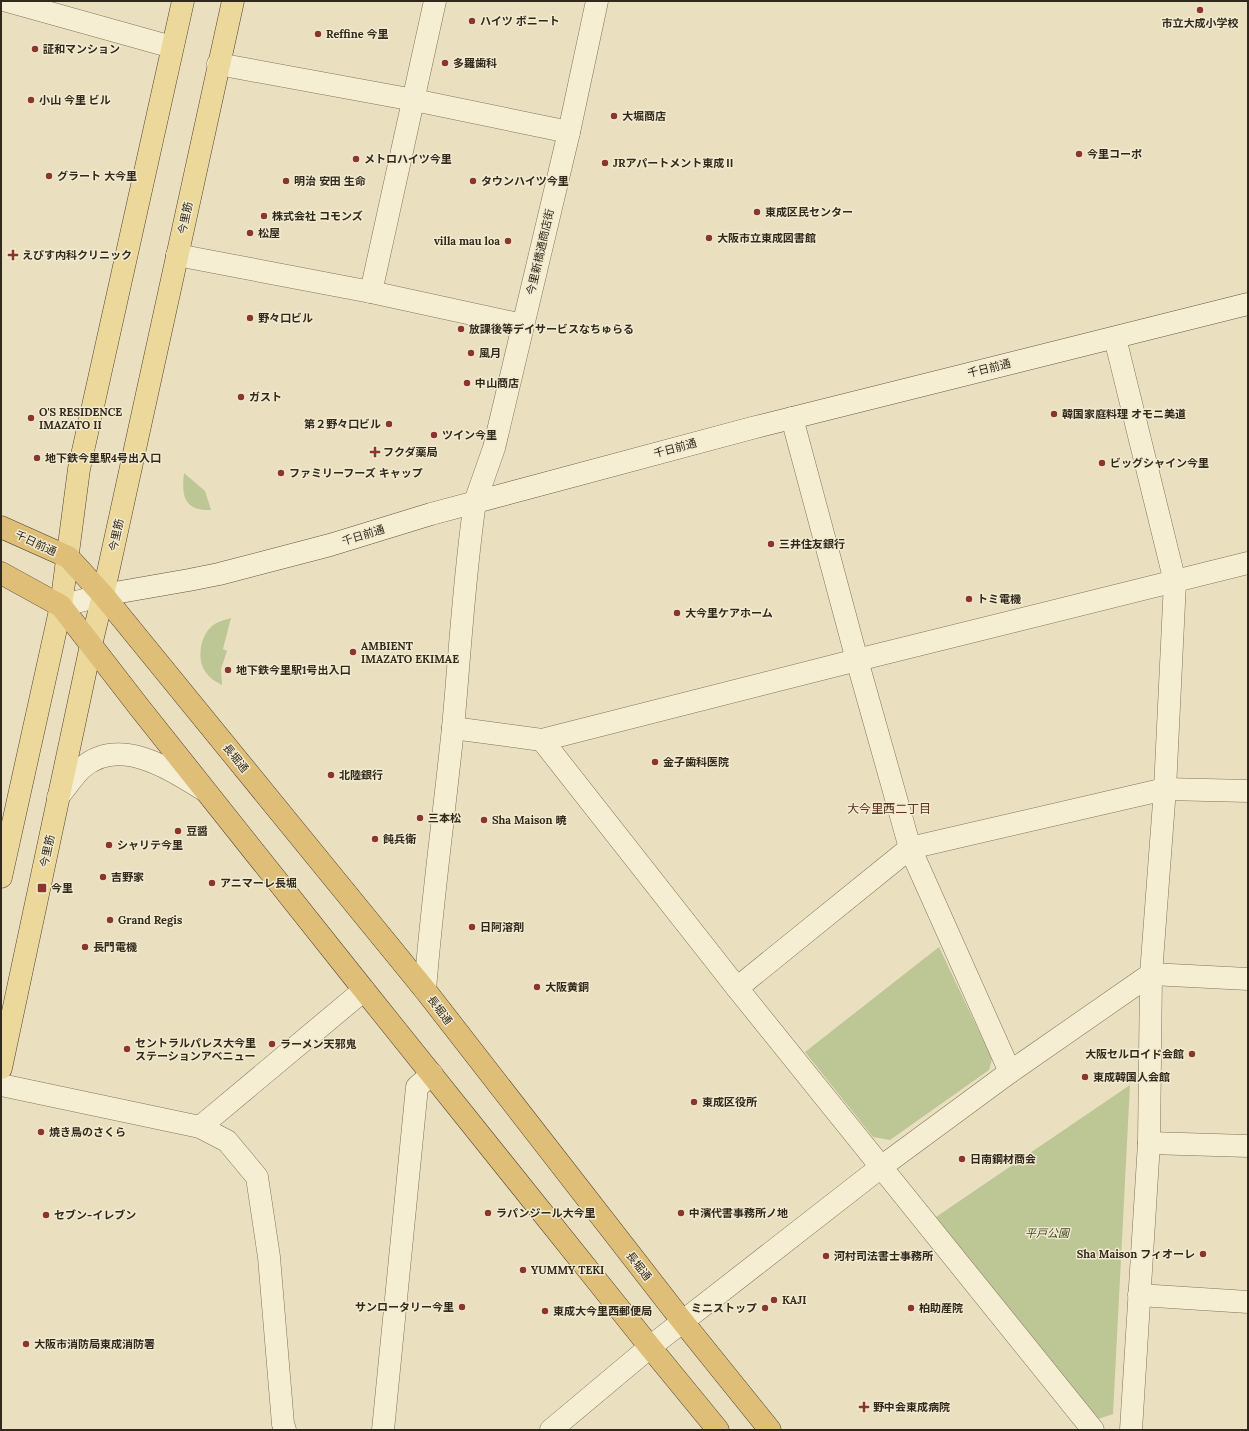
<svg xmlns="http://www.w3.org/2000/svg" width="1249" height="1431" font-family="Lora,'Noto Sans JP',serif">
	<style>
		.green { fill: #bdc695 }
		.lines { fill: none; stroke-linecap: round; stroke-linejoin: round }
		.pedestrian-casing { stroke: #81725a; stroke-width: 23 }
		.minor-casing { stroke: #81725a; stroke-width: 23 }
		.secondary-casing { stroke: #63533d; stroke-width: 23 }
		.primary-casing { stroke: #4f402e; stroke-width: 23 }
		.trunk-casing { stroke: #4f402e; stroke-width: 23 }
		.pedestrian { stroke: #f5eed2; stroke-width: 22 }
		.minor { stroke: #f5eed2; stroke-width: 22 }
		.secondary { stroke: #f5eed2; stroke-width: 22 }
		.primary { stroke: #ebd89a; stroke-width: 22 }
		.trunk { stroke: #dfbf78; stroke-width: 22 }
		.poi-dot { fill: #8b352f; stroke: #f2eacf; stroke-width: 1.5 }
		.labels { text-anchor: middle; stroke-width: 3; stroke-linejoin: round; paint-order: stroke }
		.poi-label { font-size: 11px; font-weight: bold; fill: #32291d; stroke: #f2eacf; text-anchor: start }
		.street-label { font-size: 11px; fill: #32291d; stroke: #f2eacf }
		.park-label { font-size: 11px; font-style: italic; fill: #404d25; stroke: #f2eacf }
		.neighbourhood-label { font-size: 12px; fill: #5b3120; stroke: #f2eacf }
	</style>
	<rect width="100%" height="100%" fill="#eae0c0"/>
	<!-- green -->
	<g class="green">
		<path d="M 184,473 L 205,491 L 211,510 C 185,511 181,497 184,473 Z"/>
		<path d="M 231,618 L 223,649 L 227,651 L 221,669 L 222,685 C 215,681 209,678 205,671 C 197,659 200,637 211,627 C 216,622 224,620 231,618 Z"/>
		<path d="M 939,947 L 992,1059 L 989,1070 L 890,1140 L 873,1137 L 805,1052 Z"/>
		<path d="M 1130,1085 L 1113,1414 L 1098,1419 L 936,1217 Z"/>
	</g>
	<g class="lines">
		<!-- pedestrian casing -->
		<g class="pedestrian-casing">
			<path id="pedestrian" d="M 475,502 L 494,448 L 569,132 L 597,1"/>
		</g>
		<!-- minor casing -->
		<g class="minor-casing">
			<g id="minor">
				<path d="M 7,1 L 172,47"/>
				<path d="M 218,64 L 414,100 L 569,132"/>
				<path d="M 177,255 L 371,292 L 523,325"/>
				<path d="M 371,292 L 435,1"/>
				<path d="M 1115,338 L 1175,582 L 1165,789 L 1151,974 L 1149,1143 L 1131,1430"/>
				<path d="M 792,418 L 857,660 L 910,848 L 1010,1072"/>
				<path d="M 453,728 L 542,740 L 857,660 L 1248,563"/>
				<path d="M 542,740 L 737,988 L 1093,1430"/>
				<path d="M 58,797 C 66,788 73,776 82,768 C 119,735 170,769 204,790"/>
				<path d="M 737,988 L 910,848 L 1165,789 L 1248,791"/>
				<path d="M 425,990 C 432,902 444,815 453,728 C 460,652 464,577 475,502"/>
				<path d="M 1,1085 L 200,1127 L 227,1141 L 257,1177 L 269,1257 L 283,1424 L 285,1430"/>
				<path d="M 200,1127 L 364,990"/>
				<path d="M 1149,1143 L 1248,1146"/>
				<path d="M 1139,1295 L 1248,1302"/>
				<path d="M 383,1430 L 417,1087 L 432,1074"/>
				<path d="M 551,1430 L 650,1347 L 881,1167 L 1010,1072 L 1151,974 L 1248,979"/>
			</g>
		</g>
		<!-- secondary casing -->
		<g class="secondary-casing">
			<path id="secondary" d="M 61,606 L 103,595 L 189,580 L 219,574 L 330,545 L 431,514 L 752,428 L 1248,304"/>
		</g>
		<!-- primary casing -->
		<g class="primary-casing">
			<g id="primary">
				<path d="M 1,877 L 61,606 L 79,469 L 183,1"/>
				<path d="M 1,1068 L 91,645 L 103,595 L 233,1"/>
			</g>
		</g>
		<!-- trunk casing -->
		<g class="trunk-casing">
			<g id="trunk">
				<path d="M 1,527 L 68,557 L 103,595 L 425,990 L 683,1322 L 770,1430"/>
				<path d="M 1,573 L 61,606 L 139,707 L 364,990 L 650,1347 L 718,1430"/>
			</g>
		</g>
		<!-- pedestrian -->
		<use href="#pedestrian" class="pedestrian"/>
		<!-- minor -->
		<use href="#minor" class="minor"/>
		<!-- secondary -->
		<use href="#secondary" class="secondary"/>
		<!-- primary -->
		<use href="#primary" class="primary"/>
		<!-- trunk -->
		<use href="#trunk" class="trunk"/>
	</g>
	<!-- markers -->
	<g class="poi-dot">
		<circle cx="1200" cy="10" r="4"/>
		<circle cx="472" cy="21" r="4"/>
		<circle cx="318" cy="34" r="4"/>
		<circle cx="35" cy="49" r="4"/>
		<circle cx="445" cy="63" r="4"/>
		<circle cx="31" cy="100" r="4"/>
		<circle cx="614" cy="116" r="4"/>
		<circle cx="1079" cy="154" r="4"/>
		<circle cx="356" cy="159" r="4"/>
		<circle cx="605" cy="163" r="4"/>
		<circle cx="49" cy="176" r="4"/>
		<circle cx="286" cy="181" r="4"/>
		<circle cx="473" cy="181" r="4"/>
		<circle cx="757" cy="212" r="4"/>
		<circle cx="264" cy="216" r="4"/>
		<circle cx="250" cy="233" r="4"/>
		<circle cx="709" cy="238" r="4"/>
		<circle cx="508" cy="241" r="4"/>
		<path d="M11 249h4v4h4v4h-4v4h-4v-4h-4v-4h4z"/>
		<circle cx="250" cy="318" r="4"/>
		<circle cx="461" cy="329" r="4"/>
		<circle cx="471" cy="353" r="4"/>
		<circle cx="467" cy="383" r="4"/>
		<circle cx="241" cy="397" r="4"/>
		<circle cx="1054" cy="414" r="4"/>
		<circle cx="31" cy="418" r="4"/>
		<circle cx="389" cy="424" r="4"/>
		<circle cx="434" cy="435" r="4"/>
		<path d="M373 446h4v4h4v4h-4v4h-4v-4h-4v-4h4z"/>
		<circle cx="37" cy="458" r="4"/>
		<circle cx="1102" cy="463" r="4"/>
		<circle cx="281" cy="473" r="4"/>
		<circle cx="771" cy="544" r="4"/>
		<circle cx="969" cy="599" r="4"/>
		<circle cx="677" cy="613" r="4"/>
		<circle cx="353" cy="652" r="4"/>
		<circle cx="228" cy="670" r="4"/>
		<circle cx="655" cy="762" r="4"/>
		<circle cx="331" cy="775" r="4"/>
		<circle cx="420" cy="818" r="4"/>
		<circle cx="484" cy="820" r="4"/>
		<circle cx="178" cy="831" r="4"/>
		<circle cx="375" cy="839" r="4"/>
		<circle cx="109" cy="845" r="4"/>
		<circle cx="103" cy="877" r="4"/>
		<circle cx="212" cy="883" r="4"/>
		<rect x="37" y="883" width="10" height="10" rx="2"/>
		<circle cx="110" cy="920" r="4"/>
		<circle cx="472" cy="927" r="4"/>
		<circle cx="85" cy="947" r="4"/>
		<circle cx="537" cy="987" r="4"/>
		<circle cx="272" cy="1044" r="4"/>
		<circle cx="127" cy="1049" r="4"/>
		<circle cx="1192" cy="1054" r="4"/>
		<circle cx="1085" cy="1077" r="4"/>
		<circle cx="694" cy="1102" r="4"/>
		<circle cx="41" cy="1132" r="4"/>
		<circle cx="962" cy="1159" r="4"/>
		<circle cx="488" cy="1213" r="4"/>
		<circle cx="681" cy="1213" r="4"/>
		<circle cx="46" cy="1215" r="4"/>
		<circle cx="1203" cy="1254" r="4"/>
		<circle cx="826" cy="1256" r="4"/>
		<circle cx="523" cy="1270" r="4"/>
		<circle cx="774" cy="1300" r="4"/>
		<circle cx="462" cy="1307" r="4"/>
		<circle cx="765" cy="1308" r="4"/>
		<circle cx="911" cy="1308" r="4"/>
		<circle cx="545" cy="1311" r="4"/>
		<circle cx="26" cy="1344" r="4"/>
		<path d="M862 1401h4v4h4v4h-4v4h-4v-4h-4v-4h4z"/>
	</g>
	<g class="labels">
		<!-- poi labels -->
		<g class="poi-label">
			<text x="480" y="25">ハイツ ボニート</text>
			<text x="1200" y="27" text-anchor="middle">市立大成小学校</text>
			<text x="326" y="38">Reffine 今里</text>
			<text x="43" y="53">証和マンション</text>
			<text x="453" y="67">多羅歯科</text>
			<text x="39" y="104">小山 今里 ビル</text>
			<text x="622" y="120">大堀商店</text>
			<text x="1087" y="158">今里コーポ</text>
			<text x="364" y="163">メトロハイツ今里</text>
			<text x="613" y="167">JRアパートメント東成Ⅱ</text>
			<text x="57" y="180">グラート 大今里</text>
			<text x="294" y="185">明治 安田 生命</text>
			<text x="481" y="185">タウンハイツ今里</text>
			<text x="765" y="216">東成区民センター</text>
			<text x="272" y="220">株式会社 コモンズ</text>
			<text x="258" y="237">松屋</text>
			<text x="717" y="242">大阪市立東成図書館</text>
			<text x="500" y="245" text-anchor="end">villa mau loa</text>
			<text x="22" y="259">えびす内科クリニック</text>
			<text x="258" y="322">野々口ビル</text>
			<text x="469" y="333">放課後等デイサービスなちゅらる</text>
			<text x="479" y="357">風月</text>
			<text x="475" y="387">中山商店</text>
			<text x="249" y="401">ガスト</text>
			<text x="39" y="416">O'S RESIDENCE<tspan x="39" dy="13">IMAZATO II</tspan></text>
			<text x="1062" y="418">韓国家庭料理 オモニ美道</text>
			<text x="381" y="428" text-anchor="end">第２野々口ビル</text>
			<text x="442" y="439">ツイン今里</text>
			<text x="383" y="456">フクダ薬局</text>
			<text x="45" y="462">地下鉄今里駅4号出入口</text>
			<text x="1110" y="467">ビッグシャイン今里</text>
			<text x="289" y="477">ファミリーフーズ キャップ</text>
			<text x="779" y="548">三井住友銀行</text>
			<text x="977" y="603">トミ電機</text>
			<text x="685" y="617">大今里ケアホーム</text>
			<text x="361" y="650">AMBIENT<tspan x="361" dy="13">IMAZATO EKIMAE</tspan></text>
			<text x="236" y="674">地下鉄今里駅1号出入口</text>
			<text x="663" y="766">金子歯科医院</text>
			<text x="339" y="779">北陸銀行</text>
			<text x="428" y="822">三本松</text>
			<text x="492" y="824">Sha Maison 暁</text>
			<text x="186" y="835">豆醤</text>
			<text x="383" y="843">飩兵衛</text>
			<text x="117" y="849">シャリテ今里</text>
			<text x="111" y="881">吉野家</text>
			<text x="220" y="887">アニマーレ長堀</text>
			<text x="51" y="892">今里</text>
			<text x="118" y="924">Grand Regis</text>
			<text x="480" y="931">日阿溶剤</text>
			<text x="93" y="951">長門電機</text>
			<text x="545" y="991">大阪黄銅</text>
			<text x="135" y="1047">セントラルパレス大今里<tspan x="135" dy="13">ステーションアベニュー</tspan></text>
			<text x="280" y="1048">ラーメン天邪鬼</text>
			<text x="1184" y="1058" text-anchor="end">大阪セルロイド会館</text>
			<text x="1093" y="1081">東成韓国人会館</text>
			<text x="702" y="1106">東成区役所</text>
			<text x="49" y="1136">焼き鳥のさくら</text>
			<text x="970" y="1163">日南鋼材商会</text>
			<text x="496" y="1217">ラパンジール大今里</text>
			<text x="689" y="1217">中濱代書事務所ノ地</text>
			<text x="54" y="1219">セブン-イレブン</text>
			<text x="1195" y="1258" text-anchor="end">Sha Maison フィオーレ</text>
			<text x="834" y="1260">河村司法書士事務所</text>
			<text x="531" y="1274">YUMMY TEKI</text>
			<text x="782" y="1304">KAJI</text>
			<text x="454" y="1311" text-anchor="end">サンロータリー今里</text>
			<text x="757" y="1312" text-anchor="end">ミニストップ</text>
			<text x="919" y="1312">柏助産院</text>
			<text x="553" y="1315">東成大今里西郵便局</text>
			<text x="34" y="1348">大阪市消防局東成消防署</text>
			<text x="873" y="1411">野中会東成病院</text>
		</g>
		<!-- street labels -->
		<g class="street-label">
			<text transform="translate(185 218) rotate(-78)" y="4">今里筋</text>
			<text transform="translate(540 252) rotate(-77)" y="4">今里新橋通商店街</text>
			<text transform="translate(989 368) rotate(-14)" y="4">千日前通</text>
			<text transform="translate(675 448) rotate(-15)" y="4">千日前通</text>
			<text transform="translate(116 535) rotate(-78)" y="4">今里筋</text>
			<text transform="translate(363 535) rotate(-17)" y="4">千日前通</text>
			<text transform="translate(36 543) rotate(25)" y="4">千日前通</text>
			<text transform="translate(236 758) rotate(51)" y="4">長堀通</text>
			<text transform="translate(47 851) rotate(-78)" y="4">今里筋</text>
			<text transform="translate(440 1010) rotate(53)" y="4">長堀通</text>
			<text transform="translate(639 1266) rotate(52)" y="4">長堀通</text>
		</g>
		<!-- park labels -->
		<g class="park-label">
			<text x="1047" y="1237">平戸公園</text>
		</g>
		<!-- neighbourhood labels -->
		<g class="neighbourhood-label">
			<text x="889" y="813">大今里西二丁目</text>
		</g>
	</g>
	<!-- border -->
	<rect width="1249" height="1431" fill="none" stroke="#32291d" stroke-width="4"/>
</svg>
